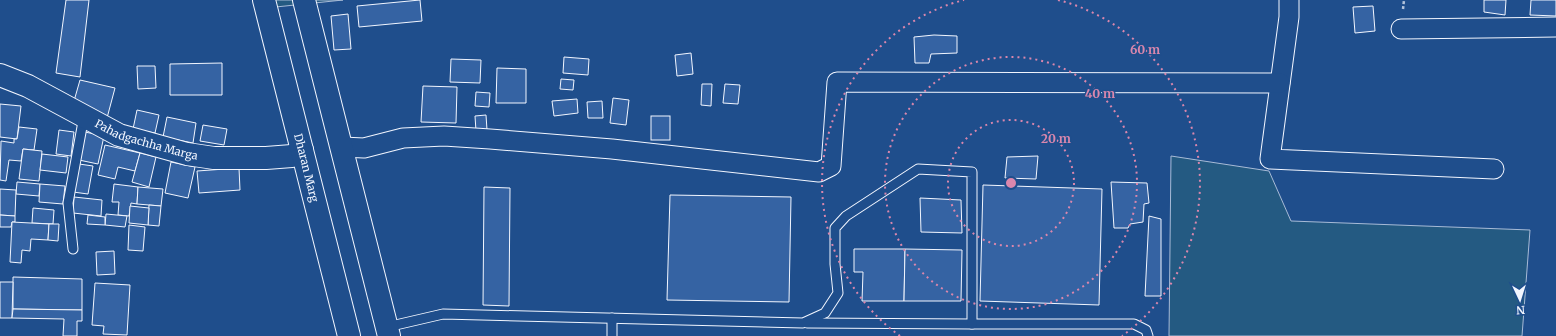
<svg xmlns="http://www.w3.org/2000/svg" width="1556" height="336" font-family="Merriweather,serif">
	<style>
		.green { fill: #245a82; stroke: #a8bbd7 }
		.building { fill: #3563a3; stroke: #f2f6ff }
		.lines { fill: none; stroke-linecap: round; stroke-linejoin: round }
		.lane-casing { stroke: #f2f6ff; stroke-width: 11 }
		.street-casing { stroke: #f2f6ff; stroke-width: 21 }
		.secondary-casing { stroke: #f2f6ff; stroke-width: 24 }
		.primary-casing { stroke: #f2f6ff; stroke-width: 24 }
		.path { stroke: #b3c4dc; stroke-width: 2.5; stroke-dasharray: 3 2; stroke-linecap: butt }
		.lane { stroke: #1f4e8c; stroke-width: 9 }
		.street { stroke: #1f4e8c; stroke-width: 19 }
		.secondary { stroke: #1f4e8c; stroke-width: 22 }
		.primary { stroke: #1f4e8c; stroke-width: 22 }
		.ring { fill: none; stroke: #da87ad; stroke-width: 2; stroke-dasharray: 2 4 }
		.labels { text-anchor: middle; stroke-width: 3; stroke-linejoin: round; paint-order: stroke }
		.street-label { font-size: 11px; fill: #f2f6ff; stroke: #1f4e8c }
		.centre { fill: #da87ad; stroke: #1f4e8c; stroke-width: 2 }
		.ring-label { font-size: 12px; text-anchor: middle; font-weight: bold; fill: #da87ad; stroke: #1f4e8c; stroke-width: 3; stroke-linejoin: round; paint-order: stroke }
	</style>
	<rect width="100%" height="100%" fill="#1f4e8c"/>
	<!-- green -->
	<g class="green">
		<path d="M 266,0 L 343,0 L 266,8 Z"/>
		<path d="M 1171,156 L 1269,171 L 1291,221 L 1530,230 L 1522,336 L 1169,336 Z"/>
	</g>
	<!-- building -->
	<g class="building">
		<path d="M 66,0 L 89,0 L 80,77 L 56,73 Z"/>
		<path d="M 420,0 L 422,21 L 359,27 L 357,6 Z"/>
		<path d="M 1484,0 L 1506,0 L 1505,15 L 1484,12 Z"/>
		<path d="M 1531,0 L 1556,0 L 1556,16 L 1530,15 Z"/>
		<path d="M 1373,6 L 1375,31 L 1355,33 L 1353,7 Z"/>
		<path d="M 348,14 L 351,49 L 334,50 L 331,16 Z"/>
		<path d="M 934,35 L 957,36 L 957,53 L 931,54 L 929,63 L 915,63 L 914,37 Z"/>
		<path d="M 691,53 L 693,74 L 677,76 L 675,55 Z"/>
		<path d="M 564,57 L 589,59 L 588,75 L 563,73 Z"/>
		<path d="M 451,59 L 481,60 L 480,83 L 450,82 Z"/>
		<path d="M 222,63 L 222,95 L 170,95 L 170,64 Z"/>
		<path d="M 137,66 L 155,66 L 156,88 L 138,89 Z"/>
		<path d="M 497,68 L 526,69 L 526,103 L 496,103 Z"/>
		<path d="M 561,79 L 574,80 L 573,90 L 560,89 Z"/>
		<path d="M 80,80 L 115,88 L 107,118 L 74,101 Z"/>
		<path d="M 702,84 L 712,84 L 711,106 L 701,105 Z"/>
		<path d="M 725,84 L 740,85 L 738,104 L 723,103 Z"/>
		<path d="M 423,86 L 457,87 L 456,123 L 421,122 Z"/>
		<path d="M 476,92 L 490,93 L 489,107 L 475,106 Z"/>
		<path d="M 613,98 L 629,100 L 626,125 L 610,123 Z"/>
		<path d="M 577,99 L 578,113 L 554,116 L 552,101 Z"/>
		<path d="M 602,101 L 603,118 L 588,118 L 587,102 Z"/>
		<path d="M 0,104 L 21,106 L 17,139 L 0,137 Z"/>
		<path d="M 137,110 L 159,115 L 155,133 L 133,129 Z"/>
		<path d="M 486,115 L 487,130 L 476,131 L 475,116 Z"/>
		<rect x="651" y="116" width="19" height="24"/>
		<path d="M 167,117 L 196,123 L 193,143 L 163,137 Z"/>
		<path d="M 203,125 L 227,129 L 224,145 L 200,141 Z"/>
		<path d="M 19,127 L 37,129 L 34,150 L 23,149 L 21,161 L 9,160 L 6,181 L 0,180 L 1,141 L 14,143 L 14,139 L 17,139 Z"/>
		<path d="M 59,130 L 74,132 L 71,156 L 56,154 Z"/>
		<path d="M 85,132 L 104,136 L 98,164 L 79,160 Z"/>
		<path d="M 105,145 L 140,153 L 135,171 L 118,167 L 115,179 L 98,175 Z"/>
		<path d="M 23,149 L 42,151 L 39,181 L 19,179 Z"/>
		<path d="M 140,153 L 156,157 L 149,187 L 132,182 Z"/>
		<path d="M 42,154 L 68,157 L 66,173 L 40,170 Z"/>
		<path d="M 1038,156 L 1036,179 L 1005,178 L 1007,157 Z"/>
		<path d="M 171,162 L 195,167 L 188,198 L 165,193 Z"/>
		<path d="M 79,164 L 93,166 L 88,194 L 73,192 Z"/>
		<path d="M 239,168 L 240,190 L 199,193 L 197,171 Z"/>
		<path d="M 17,182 L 40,184 L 39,196 L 16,194 Z"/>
		<path d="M 1111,182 L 1147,183 L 1149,203 L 1144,204 L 1143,222 L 1130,224 L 1128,228 L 1114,228 Z"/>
		<path d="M 40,184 L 65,186 L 63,204 L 39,202 Z"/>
		<path d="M 114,184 L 138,187 L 137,204 L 131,203 L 129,216 L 118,215 L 119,202 L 112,202 Z"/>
		<path d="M 983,185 L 1102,189 L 1099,305 L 980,301 Z"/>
		<path d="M 138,187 L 163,189 L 161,206 L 137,204 Z"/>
		<path d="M 484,187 L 510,188 L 509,306 L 483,305 Z"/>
		<path d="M 0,189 L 16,190 L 15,216 L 0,215 Z"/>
		<path d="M 670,195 L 791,197 L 789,302 L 667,300 Z"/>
		<path d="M 74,197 L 102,200 L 101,216 L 73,213 Z"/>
		<path d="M 920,198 L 961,200 L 962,233 L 921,232 Z"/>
		<path d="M 149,205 L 161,206 L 159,226 L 148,225 Z"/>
		<path d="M 130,206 L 149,208 L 148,225 L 129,223 Z"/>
		<path d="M 33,208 L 54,210 L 53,224 L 32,223 Z"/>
		<path d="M 106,214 L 127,216 L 125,227 L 105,225 Z"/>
		<path d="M 0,215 L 15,216 L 15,222 L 12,222 L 11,227 L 0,227 Z"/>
		<path d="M 88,215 L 105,217 L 105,225 L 87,224 Z"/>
		<path d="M 1149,216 L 1161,219 L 1161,296 L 1145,296 Z"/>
		<path d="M 12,222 L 49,224 L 48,240 L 31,239 L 30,251 L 22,250 L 21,263 L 10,262 Z"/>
		<path d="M 49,224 L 59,224 L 58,241 L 48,240 Z"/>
		<path d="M 129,225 L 145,227 L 143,251 L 128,250 Z"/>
		<path d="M 854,249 L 905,249 L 904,301 L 862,301 L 863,272 L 854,272 Z"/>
		<path d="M 905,249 L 962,250 L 961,301 L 904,301 Z"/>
		<path d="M 114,251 L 115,274 L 97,275 L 96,252 Z"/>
		<path d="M 13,277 L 82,279 L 82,310 L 13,309 Z"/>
		<path d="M 0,282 L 13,282 L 12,318 L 0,318 Z"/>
		<path d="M 95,283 L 130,285 L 127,335 L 103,334 L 104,326 L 92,325 Z"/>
		<path d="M 13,309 L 82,310 L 82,321 L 77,321 L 77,336 L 63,336 L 64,319 L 12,318 Z"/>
	</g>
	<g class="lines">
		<!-- lane casing -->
		<g class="lane-casing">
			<g id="lane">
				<path d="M 73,249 L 68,203 L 84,116"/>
				<path d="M 612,318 L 612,336"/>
				<path d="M 807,323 L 972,324 L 1134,324 L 1146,330 L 1148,336"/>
				<path d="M 387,327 L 443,314 L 803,323 L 825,313 L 838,293 L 835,264 L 835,228 L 846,216 L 918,169 L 972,172 L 972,324"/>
			</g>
		</g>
		<!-- street casing -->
		<g class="street-casing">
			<g id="street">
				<path d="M 1289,0 L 1289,17 L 1270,159 L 1494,169"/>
				<path d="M 1401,29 L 1556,27"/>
				<path d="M 342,147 L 364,148 L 403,138 L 444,136 L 490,139 L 612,149 L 819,172 L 831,166 L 837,82 L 1280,83"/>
			</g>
		</g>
		<!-- secondary casing -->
		<g class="secondary-casing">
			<g id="secondary">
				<path id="s1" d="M 0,75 L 28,86 L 119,135 L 187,154 L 214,158 L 266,158 L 292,156 L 302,150"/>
			</g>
		</g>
		<!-- primary casing -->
		<g class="primary-casing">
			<g id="primary">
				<path id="s2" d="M 264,0 L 349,336"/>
				<path d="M 304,0 L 389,336"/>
			</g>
		</g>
		<!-- path -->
		<path class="path" d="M 1403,9 L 1404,0"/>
		<!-- lane -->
		<use href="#lane" class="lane"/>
		<!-- street -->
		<use href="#street" class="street"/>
		<!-- secondary -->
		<use href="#secondary" class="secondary"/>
		<!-- primary -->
		<use href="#primary" class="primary"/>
	</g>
	<!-- distance rings -->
	<g class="ring">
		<circle cx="1011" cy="183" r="63"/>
		<circle cx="1011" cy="183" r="126"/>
		<path d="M900 336A189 189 0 0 1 964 0M1058 0A189 189 0 0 1 1122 336"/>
	</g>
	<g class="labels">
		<!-- street labels -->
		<g class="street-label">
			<text dy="4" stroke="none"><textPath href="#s1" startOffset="161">Pahadgachha Marga</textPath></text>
			<text dy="4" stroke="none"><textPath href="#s2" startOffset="173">Dharan Marg</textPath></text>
		</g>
	</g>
	<circle cx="1011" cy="183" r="6" class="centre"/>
	<g class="ring-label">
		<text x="1145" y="54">60 m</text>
		<text x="1100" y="98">40 m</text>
		<text x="1056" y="143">20 m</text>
	</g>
	<!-- north arrow -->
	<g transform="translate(1520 300) rotate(176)" stroke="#1f4e8c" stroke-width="3" paint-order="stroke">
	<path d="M0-3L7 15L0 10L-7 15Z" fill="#f2f6ff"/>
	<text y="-6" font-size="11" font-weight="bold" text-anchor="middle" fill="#f2f6ff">N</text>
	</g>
</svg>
